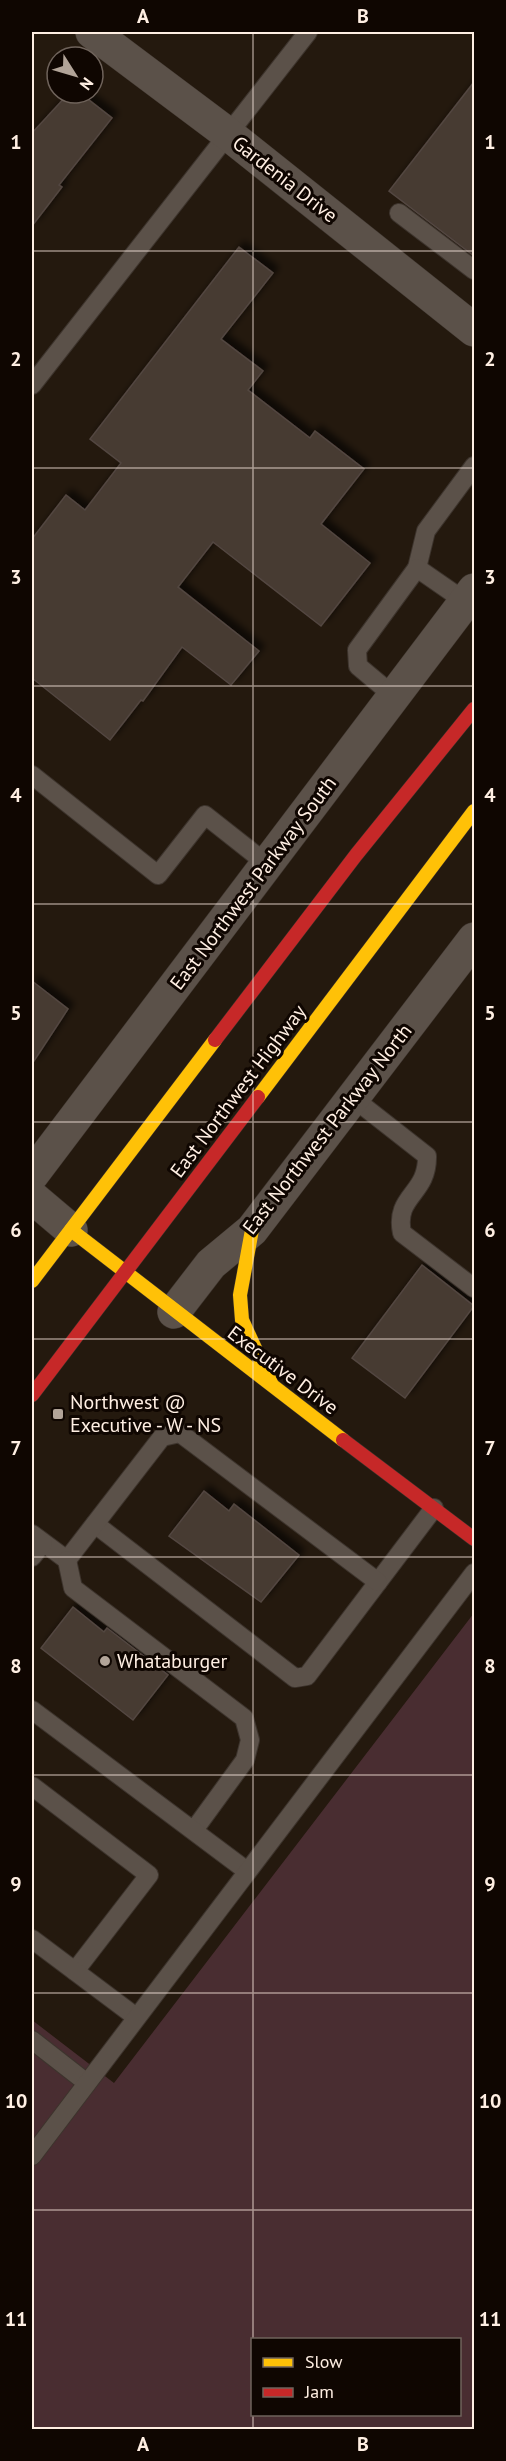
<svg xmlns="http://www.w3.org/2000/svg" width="506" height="2461" font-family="'PT Sans',sans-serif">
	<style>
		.green { fill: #492d31; fill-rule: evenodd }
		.building { fill: #463a33; stroke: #534741; stroke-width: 1.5; filter: url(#shadow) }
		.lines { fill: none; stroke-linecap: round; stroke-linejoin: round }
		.lane-casing { stroke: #3d342d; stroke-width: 20 }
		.street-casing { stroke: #3d342d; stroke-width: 34 }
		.slow-casing { stroke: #3d342d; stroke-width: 15 }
		.jam-casing { stroke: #3d342d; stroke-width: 15 }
		.lane { stroke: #5b5149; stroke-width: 18 }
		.street { stroke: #5b5149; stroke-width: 33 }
		.slow { stroke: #ffc107; stroke-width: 14 }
		.jam { stroke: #c62828; stroke-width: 14 }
		.grid { fill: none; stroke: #ffefe3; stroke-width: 1.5; stroke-opacity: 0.55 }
		.poi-dot { fill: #b2a498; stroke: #0f0601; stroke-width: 2 }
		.labels { text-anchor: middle; stroke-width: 6; stroke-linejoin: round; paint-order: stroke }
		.street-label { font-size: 20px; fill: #ffefe3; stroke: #0f0601 }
		.poi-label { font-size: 20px; fill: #ffefe3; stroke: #0f0601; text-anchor: start }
		.neatline { fill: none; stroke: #ffefe3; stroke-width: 2 }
		.grid-label { font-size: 20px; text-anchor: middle; font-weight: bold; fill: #ffefe3 }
	</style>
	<defs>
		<filter id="shadow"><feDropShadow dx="5.5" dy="-5.5" stdDeviation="3" flood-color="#0009"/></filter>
	</defs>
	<rect width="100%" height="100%" fill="#24190e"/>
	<!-- green -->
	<path class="green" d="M 474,1613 L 474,2429 L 32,2429 L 32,2020 L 114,2083 ZM 252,2340 L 460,2340 L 460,2414 L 252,2414 Z"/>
	<!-- building -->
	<g class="building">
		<path d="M 474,82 L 474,256 L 389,191 Z"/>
		<path d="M 69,93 L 80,93 L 112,118 L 59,185 L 62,187 L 32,226 L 32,133 Z"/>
		<path d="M 239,247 L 273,273 L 221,339 L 263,371 L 248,390 L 310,438 L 315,431 L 364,469 L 321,524 L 370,563 L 321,626 L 213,542 L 178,587 L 259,651 L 231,685 L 182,647 L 143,701 L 141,700 L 110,740 L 32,678 L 32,539 L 66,495 L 85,510 L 121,463 L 90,439 Z"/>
		<path d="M 32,981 L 68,1009 L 32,1064 Z"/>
		<path d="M 422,1265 L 474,1306 L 405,1398 L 352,1358 Z"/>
		<path d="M 204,1491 L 229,1511 L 234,1504 L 299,1555 L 261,1602 L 169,1536 Z"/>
		<path d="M 73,1607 L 104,1632 L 107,1628 L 168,1675 L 133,1720 L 41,1648 Z"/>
	</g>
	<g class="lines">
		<!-- lane casing -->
		<g class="lane-casing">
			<g id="lane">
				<path d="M 399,213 L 474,270"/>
				<path d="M 32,385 L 308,32"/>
				<path d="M 417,568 L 426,531 L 474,466"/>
				<path d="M 395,697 L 358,666 L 357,650 L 417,568 L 466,602"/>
				<path d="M 32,775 L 158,875 L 205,815 L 267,864"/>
				<path d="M 353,1098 L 427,1156 C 428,1195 394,1195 402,1233 L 474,1288"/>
				<path d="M 95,1524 L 295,1678 L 307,1676 L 434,1508"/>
				<path d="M 32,1534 L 67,1560 L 162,1437 L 180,1433 L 378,1582"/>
				<path d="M 32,1557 L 43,1543"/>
				<path d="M 67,1560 L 73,1588 L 244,1718 L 250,1740 L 245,1760 L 194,1830"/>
				<path d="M 32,1710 L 247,1871"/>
				<path d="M 32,1786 L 149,1875 L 75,1971"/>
				<path d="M 32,1939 L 136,2017"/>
				<path d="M 32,2040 L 87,2083"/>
				<path d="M 32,2156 L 474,1573"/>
			</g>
		</g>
		<!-- street casing -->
		<g class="street-casing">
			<g id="street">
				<path d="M 92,32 L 228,134 L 474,330"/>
				<path d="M 32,1175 L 474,590"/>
				<path d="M 32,1197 L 71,1230"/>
				<path d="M 174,1312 L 211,1264 L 252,1230 L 474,939"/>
			</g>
		</g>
		<!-- slow casing -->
		<g class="slow-casing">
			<g id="slow">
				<path d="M 258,1097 L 474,811"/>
				<path d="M 71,1230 L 343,1440"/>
				<path d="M 252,1230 L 240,1295 L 242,1320 L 271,1383"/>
				<path d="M 32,1281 L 215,1040"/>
			</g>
		</g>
		<!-- jam casing -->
		<g class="jam-casing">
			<g id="jam">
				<path d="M 215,1040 L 356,855 L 474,709"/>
				<path d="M 32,1395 L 258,1097"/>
				<path d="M 343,1440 L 474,1539"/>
			</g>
		</g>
		<!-- lane -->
		<use href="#lane" class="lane"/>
		<!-- street -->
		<use href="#street" class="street"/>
		<!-- slow -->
		<use href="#slow" class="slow"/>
		<!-- jam -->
		<use href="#jam" class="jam"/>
	</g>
	<!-- grid -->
	<path class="grid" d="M 253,32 L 253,2340M 32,251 L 474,251M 32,468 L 474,468M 32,686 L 474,686M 32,904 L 474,904M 32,1122 L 474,1122M 32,1339 L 474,1339M 32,1557 L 474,1557M 32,1775 L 474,1775M 32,1993 L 474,1993M 32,2210 L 474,2210M 253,2414 L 253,2430"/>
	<!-- markers -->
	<g class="poi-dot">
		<rect x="52" y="1408" width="12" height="12" rx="3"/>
		<circle cx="105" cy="1661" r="6"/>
	</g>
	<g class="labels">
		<!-- street labels -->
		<g class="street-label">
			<text transform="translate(285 179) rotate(38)" y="7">Gardenia Drive</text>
			<text transform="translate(253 883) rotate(-53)" y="7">East Northwest Parkway South</text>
			<text transform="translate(238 1091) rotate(-53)" y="7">East Northwest Highway</text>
			<text transform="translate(327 1129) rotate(-52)" y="7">East Northwest Parkway North</text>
			<text transform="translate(283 1370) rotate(37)" y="7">Executive Drive</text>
		</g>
		<!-- poi labels -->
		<g class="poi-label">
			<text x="70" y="1409">Northwest @<tspan x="70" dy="23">Executive - W - NS</tspan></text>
			<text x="117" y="1668">Whataburger</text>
		</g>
	</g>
	<!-- border -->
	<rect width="506" height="2461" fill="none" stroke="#0f0601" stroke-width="66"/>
	<!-- legend -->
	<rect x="251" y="2338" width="210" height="78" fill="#0f0601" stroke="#6f635b" stroke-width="1.5"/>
	<rect x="263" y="2358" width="30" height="9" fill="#ffc107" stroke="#6f635b" stroke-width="1.5"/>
	<text x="305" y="2368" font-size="18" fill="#ffefe3">Slow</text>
	<rect x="263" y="2388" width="30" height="9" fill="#c62828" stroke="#6f635b" stroke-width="1.5"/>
	<text x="305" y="2398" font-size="18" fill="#ffefe3">Jam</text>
	<!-- north arrow -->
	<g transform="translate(75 75) rotate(127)"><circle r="28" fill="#0f0601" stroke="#6f635b" stroke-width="1.5"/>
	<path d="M0-4.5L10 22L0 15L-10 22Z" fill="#b2a498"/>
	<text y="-9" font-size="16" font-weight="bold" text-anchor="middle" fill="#ffefe3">N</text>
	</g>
	<rect x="33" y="33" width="440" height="2395" class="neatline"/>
	<g class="grid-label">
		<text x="143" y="23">A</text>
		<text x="363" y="23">B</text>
		<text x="16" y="149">1</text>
		<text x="490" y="149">1</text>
		<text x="16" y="366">2</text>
		<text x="490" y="366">2</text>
		<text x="16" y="584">3</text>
		<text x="490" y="584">3</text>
		<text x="16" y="802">4</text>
		<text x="490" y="802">4</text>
		<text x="16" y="1020">5</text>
		<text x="490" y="1020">5</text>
		<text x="16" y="1237">6</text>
		<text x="490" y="1237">6</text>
		<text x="16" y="1455">7</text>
		<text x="490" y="1455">7</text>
		<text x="16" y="1673">8</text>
		<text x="490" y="1673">8</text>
		<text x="16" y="1891">9</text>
		<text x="490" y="1891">9</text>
		<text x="16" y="2108">10</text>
		<text x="490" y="2108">10</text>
		<text x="16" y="2326">11</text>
		<text x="490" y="2326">11</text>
		<text x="143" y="2451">A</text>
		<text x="363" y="2451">B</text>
	</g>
</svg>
